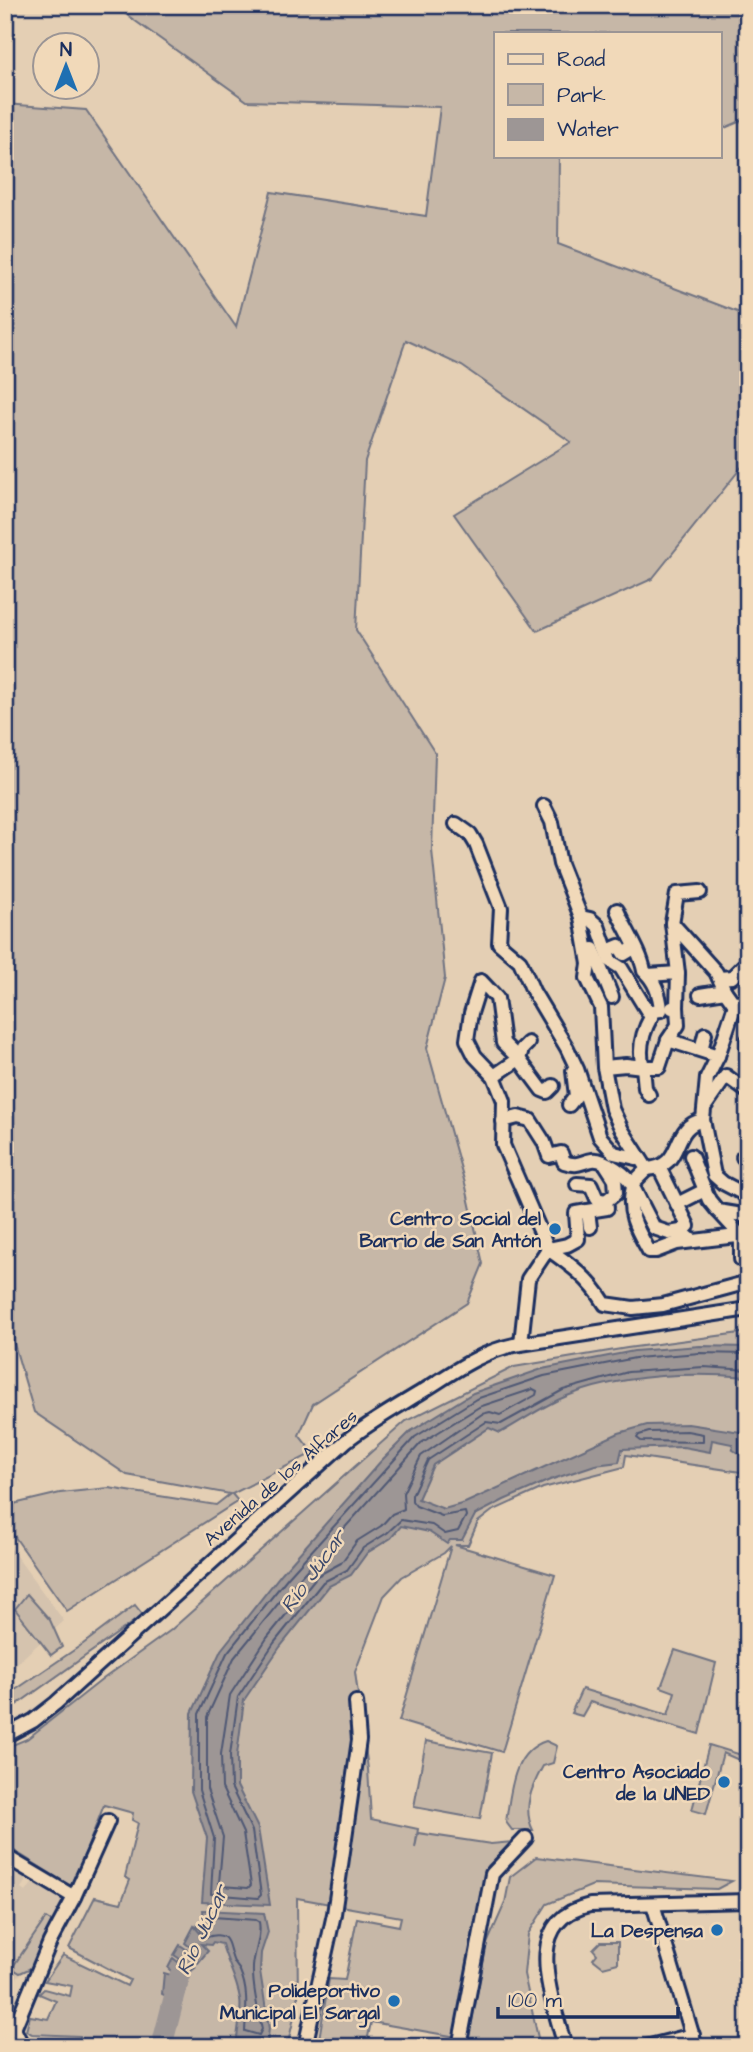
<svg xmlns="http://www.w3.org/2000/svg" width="753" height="2052" font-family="'Architects Daughter',sans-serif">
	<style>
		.built { fill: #d5c3ae }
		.green { fill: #c6b7a7; stroke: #707382; stroke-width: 2 }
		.water { fill: #9d9695; stroke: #696d7f; stroke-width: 2 }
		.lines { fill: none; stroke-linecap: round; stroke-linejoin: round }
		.shore { stroke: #4f5874; stroke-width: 2 }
		.river { stroke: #9d9695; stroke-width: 21 }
		.minor-casing { stroke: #1b2f5e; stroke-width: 18 }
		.minor { stroke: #f1d9b9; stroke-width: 12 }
		.poi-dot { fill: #1f6fb2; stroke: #f1d9b9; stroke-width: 2.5 }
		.labels { text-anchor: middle; stroke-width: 5; stroke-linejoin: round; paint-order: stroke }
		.poi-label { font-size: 19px; font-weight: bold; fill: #1b2f5e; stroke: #f1d9b9; text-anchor: end }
		.street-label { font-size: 19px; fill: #1b2f5e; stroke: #f1d9b9 }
		.water-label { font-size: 21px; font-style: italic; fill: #3c496c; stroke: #f1d9b9 }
	</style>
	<rect width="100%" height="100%" fill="#e4cfb4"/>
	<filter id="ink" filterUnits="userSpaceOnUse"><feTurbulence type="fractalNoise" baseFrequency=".0143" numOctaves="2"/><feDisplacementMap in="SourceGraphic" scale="14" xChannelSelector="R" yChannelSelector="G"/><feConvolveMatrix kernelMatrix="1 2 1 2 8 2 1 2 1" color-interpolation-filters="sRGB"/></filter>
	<g filter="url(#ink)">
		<!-- built -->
		<g class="built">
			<path d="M 5,1541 L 64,1621 L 5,1674 Z"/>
			<path d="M 5,1865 L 27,1879 L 21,1888 L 26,1892 L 33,1882 L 65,1900 L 45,1933 L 31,1968 L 21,1972 L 12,1985 L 14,2004 L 5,2041 Z"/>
		</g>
		<!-- green -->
		<g class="green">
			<path d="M 113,5 L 748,5 L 748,118 L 720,130 L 720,33 L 496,33 L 496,156 L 559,156 L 558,244 L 748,316 L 748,459 L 652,579 L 537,631 L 454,514 L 571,442 L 462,366 L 406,340 L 365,461 L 356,630 L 435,753 L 432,850 L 445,978 L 427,1048 L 466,1187 L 483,1264 L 467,1303 L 313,1404 L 299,1435 L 313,1453 L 232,1494 L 238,1501 L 67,1611 L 5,1523 L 5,1506 L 60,1493 L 109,1488 L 216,1505 L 230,1494 L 127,1475 L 34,1412 L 5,1313 L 5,104 L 86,110 L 236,327 L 271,192 L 426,216 L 440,107 L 247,101 Z"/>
			<path d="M 748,1332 L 748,1473 L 626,1455 L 624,1467 L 543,1488 L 492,1511 L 478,1522 L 468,1545 L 455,1545 L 555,1575 L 502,1752 L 399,1721 L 451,1546 L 444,1553 L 402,1577 L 384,1596 L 355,1672 L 368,1769 L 371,1819 L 418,1829 L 415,1848 L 418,1833 L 491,1844 L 513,1842 L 488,1866 L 457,2037 L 371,2022 L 366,2047 L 318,2045 L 329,1979 L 345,1980 L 357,1918 L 399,1926 L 401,1917 L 297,1898 L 298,2001 L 287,2047 L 80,2047 L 80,2036 L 32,2034 L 26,2031 L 30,2016 L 48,2019 L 56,2001 L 39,1994 L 44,1989 L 70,1996 L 72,1986 L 45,1981 L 63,1955 L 127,1986 L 130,1980 L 69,1948 L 95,1897 L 121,1903 L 130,1880 L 125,1877 L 138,1823 L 132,1820 L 133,1813 L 104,1805 L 72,1887 L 5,1845 L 5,1748 L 27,1739 L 103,1679 L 171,1630 L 406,1421 L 514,1367 L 627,1348 Z"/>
			<path d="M 27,1594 L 50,1620 L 62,1647 L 51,1655 L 15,1609 Z"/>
			<path d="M 135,1605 L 143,1615 L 5,1713 L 5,1697 L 83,1644 Z"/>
			<path d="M 675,1650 L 716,1663 L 699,1734 L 590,1702 L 582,1716 L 571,1713 L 582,1689 L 668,1715 L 675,1692 L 661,1687 Z"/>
			<path d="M 426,1741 L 492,1753 L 480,1819 L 414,1807 Z"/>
			<path d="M 546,1741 L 557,1746 L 553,1763 L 543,1766 C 532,1786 522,1808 533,1830 L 512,1830 L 506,1822 C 511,1791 512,1752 546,1741 Z"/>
			<path d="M 709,1745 L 748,1757 L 748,1764 L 723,1753 L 706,1814 L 692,1810 Z"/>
			<path d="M 536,1857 L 732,1881 L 717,1889 L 593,1885 L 547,1904 L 528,1934 L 524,1974 L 540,2047 L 467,2047 L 486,1946 L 505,1903 L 510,1877 Z"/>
			<path d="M 46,1918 L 52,1922 L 31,1968 L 20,1973 L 12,1968 Z"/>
			<path d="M 600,1942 L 618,1942 L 618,1963 L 603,1967 L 593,1959 L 597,1954 L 593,1949 Z"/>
		</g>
		<!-- water -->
		<g class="water">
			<path d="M 700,1346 L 748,1347 L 748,1377 C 687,1372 624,1374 567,1396 C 544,1405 522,1421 500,1433 L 489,1428 L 433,1465 L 418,1499 L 444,1509 L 465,1503 L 619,1433 L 647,1425 L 688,1424 L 748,1433 L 748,1459 L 733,1450 L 732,1444 L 712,1440 L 710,1452 L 683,1447 L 622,1449 L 619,1462 L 595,1465 L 550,1480 L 504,1500 L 475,1515 L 462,1540 L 450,1540 L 447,1544 L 429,1532 L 401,1526 L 391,1538 L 367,1553 L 351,1575 L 329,1586 L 280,1647 L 244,1700 L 237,1755 L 237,1786 L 258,1828 L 270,1905 L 202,1902 L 207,1838 L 191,1791 L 192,1713 L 221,1650 L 282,1573 L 381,1461 L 411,1431 L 473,1393 L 542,1369 L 634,1351 Z"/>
			<path d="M 203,1910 L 264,1913 L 268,1932 L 261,1953 L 260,1971 L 269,2029 L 267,2044 L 237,2039 C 238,2026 242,2011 240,1999 C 237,1979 227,1963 222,1944 L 213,1942 L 211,1945 L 201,1944 L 208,1951 L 198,1963 L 190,1962 L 189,1966 L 195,1968 L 181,1979 L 184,1980 L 180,2003 L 162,1994 L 164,1973 L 171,1975 L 173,1973 L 168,1968 L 173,1958 L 178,1962 L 180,1959 L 174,1955 L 180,1945 L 189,1951 L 190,1947 L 185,1943 L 194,1926 L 200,1933 L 201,1930 L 196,1926 L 204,1921 Z"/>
			<path d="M 163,2005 L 175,2012 L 172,2047 L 158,2046 Z"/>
		</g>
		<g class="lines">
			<!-- shore -->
			<g class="shore">
				<path d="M 748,1354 L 700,1353 L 635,1358 L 544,1376 L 476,1399 L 415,1437 L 288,1577 L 227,1653 L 199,1714 L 199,1790 L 214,1838 L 211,1894 L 258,1898 L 261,1895 L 252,1831 L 231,1787 L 230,1755 L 238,1697 L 274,1643 L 323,1582 L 347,1570 L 363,1548 L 387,1533 L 401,1520 L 432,1525 L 445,1534 L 458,1531 L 466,1516 L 465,1512 L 442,1516 L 416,1506 L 412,1501 L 412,1495 L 428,1460 L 486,1422 L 501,1424 L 563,1390 L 628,1372 L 704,1367 L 748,1370"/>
				<path d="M 533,1389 L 537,1391 L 536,1395 L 500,1415 L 490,1412 L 482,1414 L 421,1456 L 403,1493 L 404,1509 L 392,1514 L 381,1526 L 357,1541 L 341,1563 L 317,1576 L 267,1638 L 230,1695 L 221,1754 L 222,1788 L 243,1833 L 251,1885 L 248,1888 L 221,1886 L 219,1883 L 223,1837 L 207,1789 L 207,1717 L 234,1658 L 295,1583 L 421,1443 L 479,1407 Z"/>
				<path d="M 687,1431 L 703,1434 L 703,1442 L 641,1441 L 637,1438 L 639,1435 L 649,1432 Z"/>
				<path d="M 213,1917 L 256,1920 L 259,1922 C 262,1937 254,1951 253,1967 C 252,1987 258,2009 262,2029 L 259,2035 L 245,2031 C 246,2011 249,1991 240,1971 C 239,1968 235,1965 234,1962 C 227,1948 232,1929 207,1937 L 202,1934 Z"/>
			</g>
			<!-- river -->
			<path class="river" d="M 164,2047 L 164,2037 L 180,1975"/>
			<!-- minor casing -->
			<g class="minor-casing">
				<g id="minor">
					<path d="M 544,806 L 552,822 L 560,864 L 581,917 L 589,964 L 587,978 L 601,1007 L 604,1067 L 612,1109 L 622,1130 L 647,1169 C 686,1167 669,1127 703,1120"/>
					<path d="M 456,824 L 470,834 L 476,844 L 501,908 L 499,943 L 520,961 L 533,991 L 567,1048 L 577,1069 L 600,1137 L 614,1153 L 640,1159"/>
					<path d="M 617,910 C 625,929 641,952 644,971 C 655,981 660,996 661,1010 L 653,1011 L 651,1017"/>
					<path d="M 581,917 L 590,919 L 598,926 L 610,961 L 621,968 L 651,1017 C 642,1033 638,1049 643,1067 L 626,1065 L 604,1067"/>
					<path d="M 672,923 L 716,972 L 725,991 L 735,1005"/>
					<path d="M 593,949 L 612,997"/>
					<path d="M 607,951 L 619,946 L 624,954 L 634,948"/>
					<path d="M 678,973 L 672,923 L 677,894 L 700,892"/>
					<path d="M 648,975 L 678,973 L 677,1007 L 672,1008"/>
					<path d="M 719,978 L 732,977 L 743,966"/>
					<path d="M 700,995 L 725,991"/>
					<path d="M 748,998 L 735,1005 L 718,1056 L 707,1078 L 703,1120 L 714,1175 L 723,1183 L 748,1196"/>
					<path d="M 668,1040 L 718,1056"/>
					<path d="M 748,1040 L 748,1060"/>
					<path d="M 701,1050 L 705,1034"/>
					<path d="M 494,1076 L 519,1059 L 522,1049 L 528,1043"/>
					<path d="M 649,1095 L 645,1088 L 643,1067 L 659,1067 L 668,1040 L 678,1025 L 677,1007"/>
					<path d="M 569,1105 L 576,1096 L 573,1071"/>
					<path d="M 706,1105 L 726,1076 L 748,1092"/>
					<path d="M 503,1121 L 518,1117 L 530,1120 L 544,1142 L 549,1156 L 561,1153 L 564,1162 C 579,1167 580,1162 592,1160 C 603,1158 630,1176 633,1187 C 626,1212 637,1230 649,1251 L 656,1251 L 677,1243 L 737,1236 L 741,1238 L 741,1259 L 748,1261"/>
					<path d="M 691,1156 L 709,1200 L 718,1211 L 748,1216"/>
					<path d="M 743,1157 L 748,1156"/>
					<path d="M 647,1169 L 634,1182 L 633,1187 L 654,1228 L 669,1233 L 681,1231 L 693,1241"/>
					<path d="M 660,1169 L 688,1226 L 681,1231"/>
					<path d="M 577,1184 L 591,1185 L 597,1199 L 606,1201"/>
					<path d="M 677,1204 L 705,1190"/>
					<path d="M 588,1211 L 607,1208 L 606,1201 L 616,1193 L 615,1179 L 606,1165"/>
					<path d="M 718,1211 L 743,1238"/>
					<path d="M 548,1249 C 571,1265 590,1279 605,1304 L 633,1308 L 663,1305 L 748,1282"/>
					<path d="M 548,1249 L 567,1245 L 578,1239 L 576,1213 L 588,1211 L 590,1227"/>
					<path d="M 521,1343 L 528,1279 L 548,1249 L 503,1145 L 504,1101 L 494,1076 L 475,1056 L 467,1040 L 471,1013 L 481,981 L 497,998 L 503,1043 L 519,1059 L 542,1090 L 547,1092 L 553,1086"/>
					<path d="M 5,1736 L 33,1721 L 56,1703 L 346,1441 C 370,1422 397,1407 423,1391 C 452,1373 480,1352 514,1345 L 748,1309"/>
					<path d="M 5,1856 L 74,1897"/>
					<path d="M 653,1904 L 696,2047"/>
					<path d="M 23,2047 L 14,2029 L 50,1942 L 74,1897 L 108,1821"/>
					<path d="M 305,2047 L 334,1914 L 359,1740 L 356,1702"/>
					<path d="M 402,2047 L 424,2047"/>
					<path d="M 459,2047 L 492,1874 L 526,1838"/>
					<path d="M 565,2047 C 553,1999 519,1921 590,1905 L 748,1901"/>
					<path d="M 646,2047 L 693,2035"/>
				</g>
			</g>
			<!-- minor -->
			<use href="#minor" class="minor"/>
		</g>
	</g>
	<!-- markers -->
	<g class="poi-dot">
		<circle cx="555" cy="1229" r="7"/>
		<circle cx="724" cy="1782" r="7"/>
		<circle cx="717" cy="1930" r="7"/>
		<circle cx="394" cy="2001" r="7"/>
	</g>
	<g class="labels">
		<!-- poi labels -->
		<g class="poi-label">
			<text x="541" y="1225">Centro Social del<tspan x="541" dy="22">Barrio de San Antón</tspan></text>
			<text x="710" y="1778">Centro Asociado<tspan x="710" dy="22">de la UNED</tspan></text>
			<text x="703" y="1937">La Despensa</text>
			<text x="380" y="1997">Polideportivo<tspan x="380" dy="22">Municipal El Sargal</tspan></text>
		</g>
		<!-- street labels -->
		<g class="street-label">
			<text transform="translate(280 1477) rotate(-41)" y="7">Avenida de los Alfares</text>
		</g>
		<!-- water labels -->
		<g class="water-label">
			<text transform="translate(313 1571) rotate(-54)" y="7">Río Júcar</text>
			<text transform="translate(202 1930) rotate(-65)" y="7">Rio Júcar</text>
		</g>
	</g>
	<!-- margin -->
	<rect width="753" height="2052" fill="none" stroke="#f1d9b9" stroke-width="28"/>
	<rect x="14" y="14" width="725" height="2024" fill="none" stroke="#1b2f5e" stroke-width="2.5" filter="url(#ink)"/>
	<!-- legend -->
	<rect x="494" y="32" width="228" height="126" fill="#f1d9b9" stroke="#9b9595" stroke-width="2"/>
	<rect x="508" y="54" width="35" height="10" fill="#f1d9b9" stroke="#9b9595" stroke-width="2"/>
	<text x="557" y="66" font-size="21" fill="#1b2f5e">Road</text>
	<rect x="508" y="84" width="35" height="21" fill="#c6b7a7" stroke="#9b9595" stroke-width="2"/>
	<text x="557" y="102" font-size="21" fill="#1b2f5e">Park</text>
	<rect x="508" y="119" width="35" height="21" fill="#9d9695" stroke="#9b9595" stroke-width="2"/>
	<text x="557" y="136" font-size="21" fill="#1b2f5e">Water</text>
	<!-- north arrow -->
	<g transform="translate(66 66)"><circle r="33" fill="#f1d9b9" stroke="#9b9595" stroke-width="2"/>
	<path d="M0-5L12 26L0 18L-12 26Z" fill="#1f6fb2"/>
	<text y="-10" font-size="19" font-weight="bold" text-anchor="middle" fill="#1b2f5e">N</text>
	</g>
	<!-- scale -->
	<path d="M498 2007v10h180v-10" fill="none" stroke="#1b2f5e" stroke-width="3.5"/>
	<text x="508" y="2007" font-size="21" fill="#1b2f5e" stroke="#f1d9b9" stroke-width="5" paint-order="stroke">100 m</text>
</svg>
